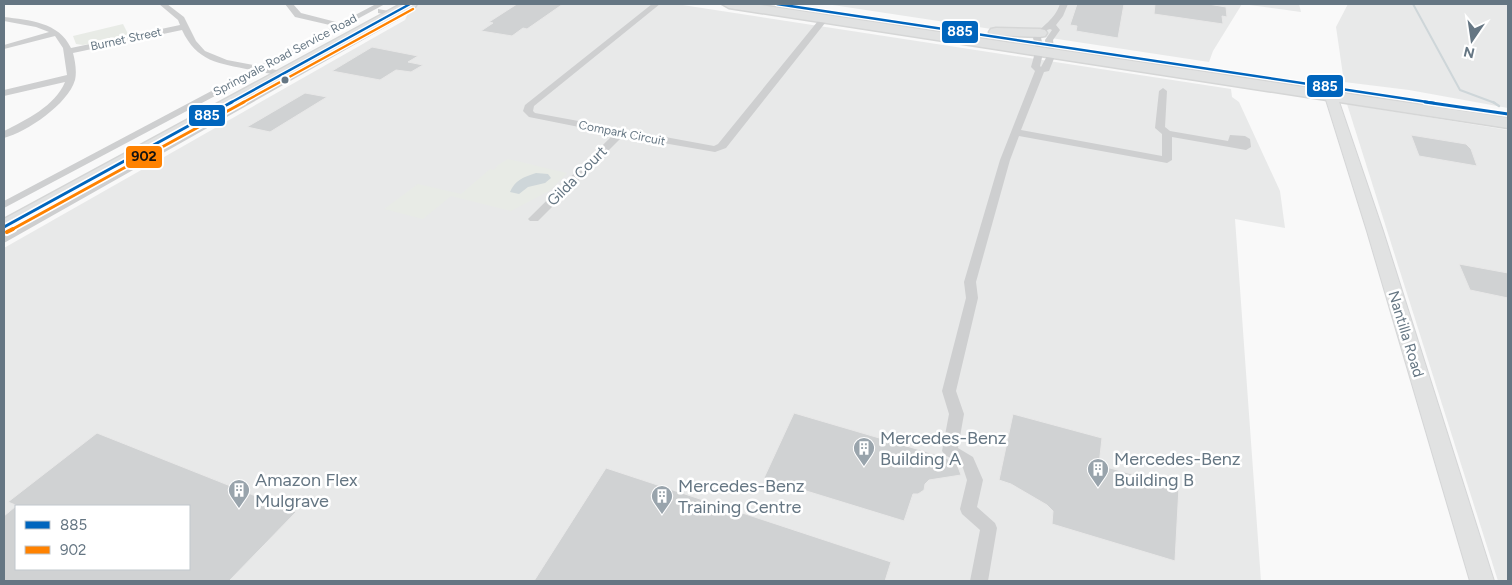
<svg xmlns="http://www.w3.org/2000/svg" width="1512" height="585" font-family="Figtree,sans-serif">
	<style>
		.built { fill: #e8e9e9; fill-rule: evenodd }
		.green { fill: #e8ebe6 }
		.water { fill: #ced6d9 }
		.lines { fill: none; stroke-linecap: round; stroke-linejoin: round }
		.stream-far1 { stroke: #ced6d9; stroke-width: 2 }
		.stream { stroke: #ced6d9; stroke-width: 2.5 }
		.building { fill: #d0d2d3; stroke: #e8e8e8 }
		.secondary-casing { stroke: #d5d6d7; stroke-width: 2 }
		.highway-casing { stroke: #d5d6d6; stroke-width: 3 }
		.street { fill: #cecfd0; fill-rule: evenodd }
		.secondary { fill: #e1e2e2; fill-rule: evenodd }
		.highway { fill: #e1e2e2; fill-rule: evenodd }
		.bus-1-far1-casing { stroke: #fff; stroke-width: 5 }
		.bus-1-casing { stroke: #fff; stroke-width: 6 }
		.bus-2-far2-casing { stroke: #fff; stroke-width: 5 }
		.bus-2-far1-casing { stroke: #fff; stroke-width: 6 }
		.bus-2-casing { stroke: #fff; stroke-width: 8 }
		.bus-1-far1 { stroke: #0065bd; stroke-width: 2.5 }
		.bus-1 { stroke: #0065bd; stroke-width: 3 }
		.bus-2-far2 { stroke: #ff8200; stroke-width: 2.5 }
		.bus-2-far1 { stroke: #ff8200; stroke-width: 3 }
		.bus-2 { stroke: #ff8200; stroke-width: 4 }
		.bus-dot { fill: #657683; stroke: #fff; stroke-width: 2 }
		.labels { text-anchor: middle; stroke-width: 5; stroke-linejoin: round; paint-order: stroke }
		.far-street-label { font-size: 12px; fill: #657683; stroke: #fff }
		.street-label { font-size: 15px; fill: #657683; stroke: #fff }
		.near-poi-label { font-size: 18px; fill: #657683; stroke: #fff; text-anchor: start }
		.line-badge { stroke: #fff; stroke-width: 2 }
		.badge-label { font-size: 14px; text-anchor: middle; font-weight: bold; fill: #fff }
		.pale-badge-label { font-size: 14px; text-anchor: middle; font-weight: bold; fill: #111 }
	</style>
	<rect width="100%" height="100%" fill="#f9f9f9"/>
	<!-- built -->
	<g class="built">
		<path d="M 420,4 L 676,4 L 1231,89 L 1232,97 L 1239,102 L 1280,191 L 1285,228 L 1235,219 L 1261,581 L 4,581 L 4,248 L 405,20 L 410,9 ZM 16,506 L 189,506 L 189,569 L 16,569 Z"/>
		<path d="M 826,4 L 1299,4 L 1301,12 L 1242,4 L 1213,51 L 1209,62 Z"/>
		<path d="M 1348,4 L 1508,4 L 1508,108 L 1409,90 L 1344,82 L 1336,27 Z"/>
		<path d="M 1347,104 L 1508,130 L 1508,581 L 1498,581 Z"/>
	</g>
	<!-- green -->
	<g class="green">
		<path d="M 123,24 L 129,36 L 83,45 L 76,44 L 73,36 Z"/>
		<path d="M 508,159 L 567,173 L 549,191 L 511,211 L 451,196 L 423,219 L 384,209 L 418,184 L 461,194 L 490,169 L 494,170 L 498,165 Z"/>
	</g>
	<!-- water -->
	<path class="water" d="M 536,173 L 548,174 L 551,178 L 545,183 L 528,187 L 519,194 L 510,192 C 515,180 524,177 536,173 Z"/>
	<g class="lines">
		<!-- stream-far1 -->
		<path class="stream-far1" d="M 1413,4 L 1460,90 L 1495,103"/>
		<!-- stream -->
		<path class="stream" d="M 1493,102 L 1499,106"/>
	</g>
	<!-- building -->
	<g class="building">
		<path d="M 517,4 L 563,4 L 527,29 L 523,28 L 512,36 L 481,31 L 493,23 L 489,22 Z"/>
		<path d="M 1077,4 L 1124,4 L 1118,38 L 1076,31 L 1077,26 L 1070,25 Z"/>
		<path d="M 1155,4 L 1208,4 L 1226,7 L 1227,17 L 1222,16 L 1223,24 L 1154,14 Z"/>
		<path d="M 372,47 L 418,56 L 408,62 L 423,65 L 411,72 L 396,70 L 380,80 L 332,71 Z"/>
		<path d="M 305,93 L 327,97 L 270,132 L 247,127 Z"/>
		<path d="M 1411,135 L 1466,144 L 1471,149 L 1477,166 L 1419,156 Z"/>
		<path d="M 1459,264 L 1508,273 L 1508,298 L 1470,290 Z"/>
		<path d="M 794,413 L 944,457 L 957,464 L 961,475 L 929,480 L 925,484 L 924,490 L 918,494 L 913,494 L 904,521 L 764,478 Z"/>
		<path d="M 1013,414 L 1102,438 L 1099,465 L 1179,487 L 1175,561 L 1052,524 L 1053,511 L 1047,505 L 1011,484 L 999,480 Z"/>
		<path d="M 97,433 L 296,512 L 229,581 L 4,581 L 4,516 L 16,506 L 16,569 L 189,569 L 189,506 L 18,506 L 8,502 Z"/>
		<path d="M 606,468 L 891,562 L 885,581 L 534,581 Z"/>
	</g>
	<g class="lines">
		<!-- secondary casing -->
		<g class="secondary-casing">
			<path id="secondary" d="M 1328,83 L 1334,87 L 1383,231 L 1494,581 L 1470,581 L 1367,231 L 1322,87 Z"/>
		</g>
		<!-- highway casing -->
		<g class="highway-casing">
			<g id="highway">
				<path d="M 401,4 L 417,4 L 415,7 L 11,231 L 4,233 L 4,219 Z"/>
				<path d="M 722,4 L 754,4 L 1508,118 L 1508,128 L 729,8 Z"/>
				<path d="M 996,28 L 1040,29 L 1045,30 L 1047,33 L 1045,36 L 1040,37 L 991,35 L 989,32 L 991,29 Z"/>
			</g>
		</g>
		<!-- street -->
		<g class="street">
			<path d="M 159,4 L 167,4 L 184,17 L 196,41 L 205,51 L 227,60 L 258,66 L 334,26 L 295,17 L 285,4 L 293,4 L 301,13 L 340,23 L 376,4 L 385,4 L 267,68 L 285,72 L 285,76 L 260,72 L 4,208 L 4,201 L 251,70 C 218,63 197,62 182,30 L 73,53 C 75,60 77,72 75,80 C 68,104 27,132 4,138 L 4,131 C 26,120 55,106 65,82 L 4,96 L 4,90 L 67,75 L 63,48 L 55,36 L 4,49 L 4,45 L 49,32 L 36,27 L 4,21 L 4,17 C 29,20 59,22 71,48 L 180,25 L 178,20 Z"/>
			<path d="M 652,4 L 660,4 L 534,106 L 533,111 L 535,113 L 714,146 L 718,144 L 822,16 L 829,18 L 726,148 L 715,152 L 623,136 L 538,221 L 530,221 L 528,219 L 530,217 L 614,134 L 529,117 L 523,111 L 525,105 Z"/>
			<path d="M 1060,4 L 1068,4 L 1063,16 L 1056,25 L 1060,30 L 1053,40 L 1055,56 L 1049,71 L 1044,72 L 1021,130 L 1162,156 L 1162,134 L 1155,128 L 1159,91 L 1163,88 L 1167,91 L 1165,127 L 1170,131 L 1228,141 L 1230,135 L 1245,136 L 1250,139 L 1251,147 L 1246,150 L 1172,137 L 1172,160 L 1167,163 L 1019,136 L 1010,160 L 976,282 L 978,298 L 956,391 L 964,414 L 958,448 L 973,457 L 983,480 L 977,507 L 995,523 L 997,528 L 988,581 L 970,581 L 980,530 L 962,514 L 960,509 L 967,480 L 962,465 L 945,455 L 942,451 L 949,414 L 942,391 L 966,298 L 964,282 L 1000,160 L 1035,71 L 1031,67 L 1036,49 L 1033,38 C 1043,24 1054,21 1060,4 ZM 1050,29 L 1052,30 L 1045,40 L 1047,56 L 1041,67 L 1040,66 L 1044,49 L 1041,38 L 1047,30 Z"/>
			<path d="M 378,9 L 400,13 L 400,19 L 4,243 L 4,235 L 392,18 L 393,16 L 378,13 Z"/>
		</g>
		<!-- secondary -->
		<use href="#secondary" class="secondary"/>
		<!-- highway -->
		<use href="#highway" class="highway"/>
		<!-- bus-1-far1 casing -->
		<g class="bus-1-far1-casing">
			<g id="bus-1-far1">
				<path d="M 777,4 L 1434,103"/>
				<path d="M 230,103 L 410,4"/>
			</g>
		</g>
		<!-- bus-1 casing -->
		<g class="bus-1-casing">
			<g id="bus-1">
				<path d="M 1425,102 L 1508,114"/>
				<path d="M 4,227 L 232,102"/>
			</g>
		</g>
		<!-- bus-2-far2 casing -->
		<g class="bus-2-far2-casing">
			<path id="bus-2-far2" d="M 242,103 L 413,9"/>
		</g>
		<!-- bus-2-far1 casing -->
		<g class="bus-2-far1-casing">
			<path id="bus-2-far1" d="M 11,230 L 244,102"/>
		</g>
		<!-- bus-2 casing -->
		<g class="bus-2-casing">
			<path id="bus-2" d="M 7,232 L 13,229"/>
		</g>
		<!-- bus-1-far1 -->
		<use href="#bus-1-far1" class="bus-1-far1"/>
		<!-- bus-1 -->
		<use href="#bus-1" class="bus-1"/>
		<!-- bus-2-far2 -->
		<use href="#bus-2-far2" class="bus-2-far2"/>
		<!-- bus-2-far1 -->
		<use href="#bus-2-far1" class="bus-2-far1"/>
		<!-- bus-2 -->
		<use href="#bus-2" class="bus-2"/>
	</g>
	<!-- icons -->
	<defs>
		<g id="building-pin" transform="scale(1.125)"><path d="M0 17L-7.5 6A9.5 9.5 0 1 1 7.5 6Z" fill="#99a4ac" stroke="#fff"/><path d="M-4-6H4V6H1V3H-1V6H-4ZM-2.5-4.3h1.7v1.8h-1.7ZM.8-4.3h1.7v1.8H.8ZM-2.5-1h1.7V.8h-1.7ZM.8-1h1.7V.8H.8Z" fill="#fff"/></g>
	</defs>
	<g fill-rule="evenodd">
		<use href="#building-pin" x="864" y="448"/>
		<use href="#building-pin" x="1098" y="469"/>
		<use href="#building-pin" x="239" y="490"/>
		<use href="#building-pin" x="662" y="496"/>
	</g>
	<!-- markers -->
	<circle class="bus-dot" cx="285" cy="80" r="4.5"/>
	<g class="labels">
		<!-- far-street labels -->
		<g class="far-street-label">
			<text transform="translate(126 39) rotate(-12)" y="4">Burnet Street</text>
			<text transform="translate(285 55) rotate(-28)" y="4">Springvale Road Service Road</text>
			<text transform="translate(622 133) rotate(11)" y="4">Compark Circuit</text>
		</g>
		<!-- street labels -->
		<g class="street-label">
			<text transform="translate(577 176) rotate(-45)" y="5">Gilda Court</text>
			<text transform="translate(1406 334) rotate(73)" y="5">Nantilla Road</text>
		</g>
		<!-- near-poi labels -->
		<g class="near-poi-label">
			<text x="880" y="444">Mercedes-Benz<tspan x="880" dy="21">Building A</tspan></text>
			<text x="1114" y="465">Mercedes-Benz<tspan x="1114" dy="21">Building B</tspan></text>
			<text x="255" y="486">Amazon Flex<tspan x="255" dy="21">Mulgrave</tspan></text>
			<text x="678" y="492">Mercedes-Benz<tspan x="678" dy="21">Training Centre</tspan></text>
		</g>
	</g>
	<g class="line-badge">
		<rect x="941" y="20" width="38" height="24" rx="5" fill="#0065bd"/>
		<rect x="1306" y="74" width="38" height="24" rx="5" fill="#0065bd"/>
		<rect x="188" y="104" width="38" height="23" rx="5" fill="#0065bd"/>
		<rect x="125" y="145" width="38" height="24" rx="5" fill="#ff8200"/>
	</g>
	<g class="badge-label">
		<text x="960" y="36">885</text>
		<text x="1325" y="91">885</text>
		<text x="207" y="120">885</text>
	</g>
	<g class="pale-badge-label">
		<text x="144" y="161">902</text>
	</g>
	<!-- border -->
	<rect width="1512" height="585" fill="none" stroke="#657683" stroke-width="10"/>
	<!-- legend -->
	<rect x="15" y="505" width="175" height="65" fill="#ffffff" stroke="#c1c8cd"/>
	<rect x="25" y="521" width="25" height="8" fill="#0065bd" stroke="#c1c8cd"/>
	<text x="60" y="530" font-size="15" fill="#657683">885</text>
	<rect x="25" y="546" width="25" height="8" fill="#ff8200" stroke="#c1c8cd"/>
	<text x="60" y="555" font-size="15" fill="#657683">902</text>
	<!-- north arrow -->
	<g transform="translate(1472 40) rotate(193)" stroke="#ffffff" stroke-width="4" paint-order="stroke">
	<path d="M0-4L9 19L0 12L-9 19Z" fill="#657683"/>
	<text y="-8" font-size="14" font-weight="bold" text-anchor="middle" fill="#657683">N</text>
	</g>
</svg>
